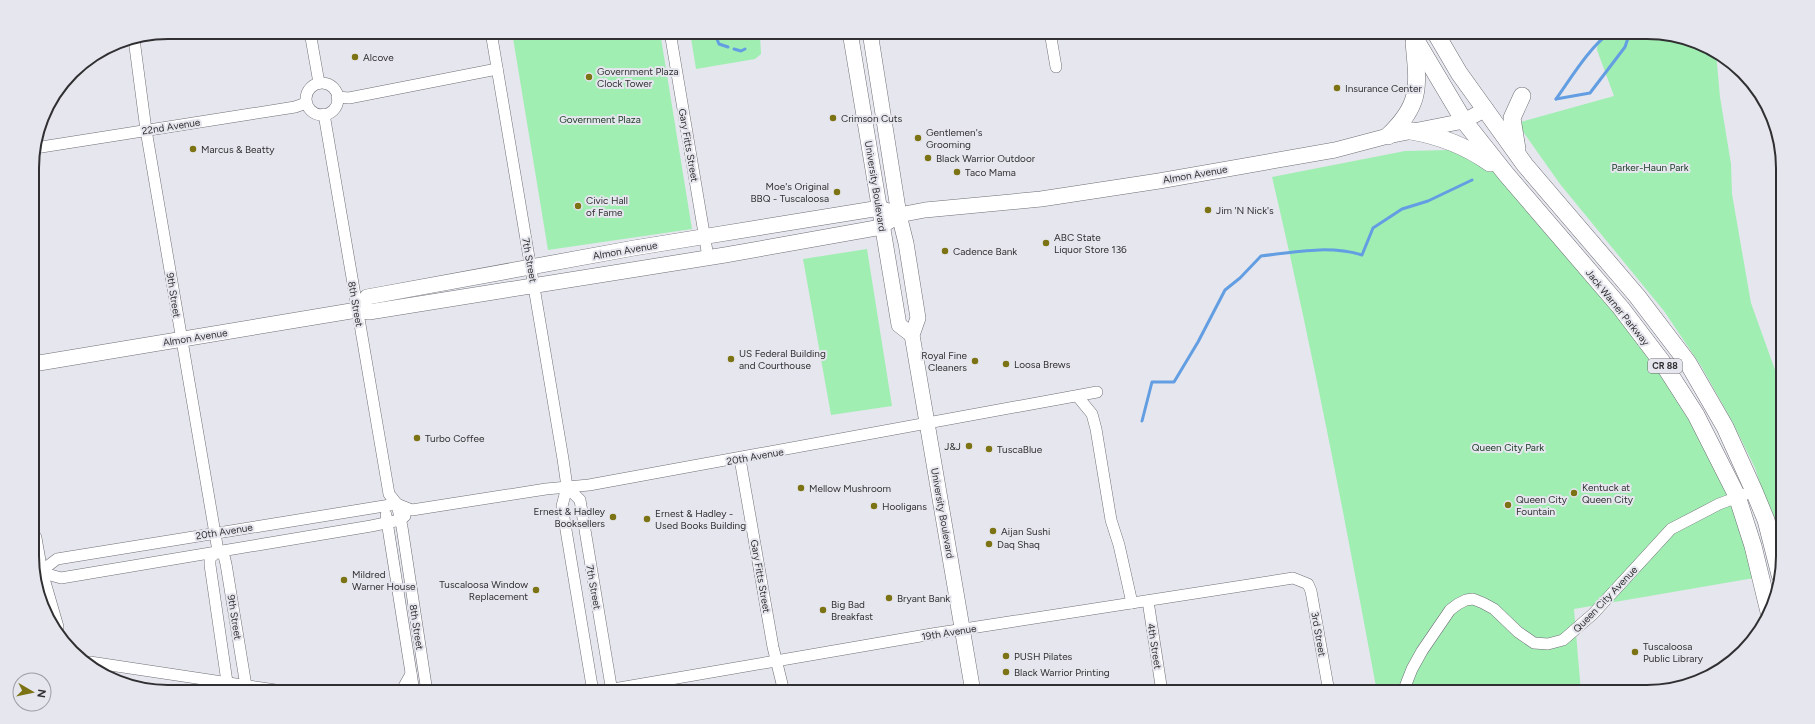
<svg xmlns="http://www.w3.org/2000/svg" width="1815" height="724" font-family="Figtree,sans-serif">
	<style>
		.green { fill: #a1eeb3 }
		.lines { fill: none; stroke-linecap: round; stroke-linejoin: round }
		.stream { stroke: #639ee2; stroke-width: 3 }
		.street-casing { stroke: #6e6f76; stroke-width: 12 }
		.secondary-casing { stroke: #6e6f76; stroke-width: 16 }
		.primary-casing { stroke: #6e6f76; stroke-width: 18 }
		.street { stroke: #fff; stroke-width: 11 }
		.secondary { stroke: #fff; stroke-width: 15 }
		.primary { stroke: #fff; stroke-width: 17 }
		.poi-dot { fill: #7c7315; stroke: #e6e6ee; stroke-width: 1.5 }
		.labels { text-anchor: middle; stroke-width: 4; stroke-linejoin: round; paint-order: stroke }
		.shield { fill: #e6e6ee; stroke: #67676b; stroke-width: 1 }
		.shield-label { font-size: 9px; font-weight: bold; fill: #303033 }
		.poi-label { font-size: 10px; fill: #303033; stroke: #e6e6ee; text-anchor: start }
		.park-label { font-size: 10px; fill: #173921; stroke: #e6e6ee }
		.street-label { font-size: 10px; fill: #303033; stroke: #e6e6ee }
		.rim { fill: none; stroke: #303033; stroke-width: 2 }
	</style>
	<rect width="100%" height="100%" fill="#e6e6ee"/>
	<!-- green -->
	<g class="green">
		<path d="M 512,32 L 660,32 L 692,229 L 548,250 Z"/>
		<path d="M 690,32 L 761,32 L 760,36 L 761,54 L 755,59 L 696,69 Z"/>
		<path d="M 1599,32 L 1647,32 L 1691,39 L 1716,52 L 1720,97 L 1731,164 L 1732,194 L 1751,303 L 1783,392 L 1783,556 L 1755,468 L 1733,423 L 1701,366 L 1664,311 L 1560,184 L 1517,123 L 1614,96 L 1597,50 Z"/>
		<path d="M 1449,150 L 1506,174 L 1621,308 L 1733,491 L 1754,578 L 1574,609 L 1581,692 L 1377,692 C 1345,519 1312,347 1272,177 L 1405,151 Z"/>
		<path d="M 867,249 L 892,406 L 831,415 L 803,259 Z"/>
	</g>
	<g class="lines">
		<!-- stream -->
		<g class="stream">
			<path d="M 714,32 L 719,44 L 728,47"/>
			<path d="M 734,49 L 741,51 L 745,49"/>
			<path d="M 1556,99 L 1590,93 L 1625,47 L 1630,32"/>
			<path d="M 1556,99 C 1571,78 1590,46 1611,32"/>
			<path d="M 1142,421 L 1152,382 L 1174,382 L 1198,342 L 1225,290 L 1240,278 L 1261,256 C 1295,252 1329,245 1362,255 L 1373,228 L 1402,209 L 1428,201 L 1472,180"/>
		</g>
		<!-- street casing -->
		<g class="street-casing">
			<g id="street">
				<path d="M 310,32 L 319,83"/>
				<path d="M 491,32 L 563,459 L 567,487 L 562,506 L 593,692"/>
				<path d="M 670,32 L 708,257"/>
				<path d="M 1050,32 L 1056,67"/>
				<path d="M 134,39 L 146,130 L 218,551 L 224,556 L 226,564 L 246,686"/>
				<circle cx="322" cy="99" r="16"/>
				<path d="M 337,97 L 349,98 L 497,69"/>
				<path d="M 324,114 L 389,494 L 397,504 L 402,527 L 427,692"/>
				<path d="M 35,148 L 295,107 L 306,103"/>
				<path d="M 1078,397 L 1092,414 L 1096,429 L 1111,520 L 1119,545 L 1132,603"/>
				<path d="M 740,459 L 773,647 L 784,692"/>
				<path d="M 567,487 L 580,500 L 612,692"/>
				<path d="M 386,515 L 414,692"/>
				<path d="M 218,551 L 210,558 L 210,565 L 227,682"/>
				<path d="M 40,572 L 57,559 L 384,506 L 397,504 L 412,510 L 546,489 L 589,485 L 1097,392"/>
				<path d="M 36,573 L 40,572 L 61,578 L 371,526 L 400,520 L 405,516"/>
				<path d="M 1148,601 L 1162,692"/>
				<path d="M 90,662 L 289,692"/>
				<path d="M 401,692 L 411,674"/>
				<path d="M 596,692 L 932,634 L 1293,578 L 1308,584 L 1311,591 L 1329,692"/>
				<path d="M 1403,692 L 1412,669 L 1422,651 L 1450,610 L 1458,604 L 1466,600 L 1473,599 L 1483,603 L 1494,609 L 1518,632 L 1534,643 L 1548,644 L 1563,640 L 1593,614 L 1671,529 L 1719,504 L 1754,491"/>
			</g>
		</g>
		<!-- secondary casing -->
		<g class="secondary-casing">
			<g id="secondary">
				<path d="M 850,32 L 899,325 L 912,335"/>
				<path d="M 870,32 L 899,215 L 906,243 L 918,318 L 912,335 L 973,692"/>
				<path d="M 357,310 L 367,297 L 634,248 L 880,208 L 899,215"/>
				<path d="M 33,364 L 357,310 L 369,312 L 725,255 L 876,228 L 882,226 L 899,215 L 925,210 L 1041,199 L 1159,181 L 1335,150 L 1388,136 L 1464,121 L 1486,109"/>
				<path d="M 34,538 L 40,572 L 56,627"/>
			</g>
		</g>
		<!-- primary casing -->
		<g class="primary-casing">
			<g id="primary">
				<path d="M 1411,32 L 1464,121 L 1506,174 L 1621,308 L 1662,362 L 1696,415 L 1737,496 L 1753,546 L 1769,612"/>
				<path d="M 1435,32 L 1459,73 L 1525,165 L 1637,296 L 1688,363 L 1725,427 L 1754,491 L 1766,520 L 1780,575"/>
				<path d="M 1411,131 C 1440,136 1466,146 1490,163"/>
				<path d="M 1388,136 C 1422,104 1418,86 1414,42"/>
				<path d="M 1517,149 L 1512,118 L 1522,96"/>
			</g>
		</g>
		<!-- street -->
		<use href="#street" class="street"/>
		<!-- secondary -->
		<use href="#secondary" class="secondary"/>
		<!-- primary -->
		<use href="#primary" class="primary"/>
	</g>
	<!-- markers -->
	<g class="poi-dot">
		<circle cx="355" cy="57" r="4"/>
		<circle cx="589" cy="77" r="4"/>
		<circle cx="1337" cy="88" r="4"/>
		<circle cx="833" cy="118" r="4"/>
		<circle cx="918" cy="138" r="4"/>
		<circle cx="193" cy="149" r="4"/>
		<circle cx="928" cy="158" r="4"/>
		<circle cx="957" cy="172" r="4"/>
		<circle cx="837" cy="192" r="4"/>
		<circle cx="578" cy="206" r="4"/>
		<circle cx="1208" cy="210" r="4"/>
		<circle cx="1046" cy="243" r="4"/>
		<circle cx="945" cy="251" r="4"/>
		<circle cx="731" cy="359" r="4"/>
		<circle cx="975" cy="361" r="4"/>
		<circle cx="1006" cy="364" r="4"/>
		<circle cx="417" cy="438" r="4"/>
		<circle cx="969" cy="446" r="4"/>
		<circle cx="989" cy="449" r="4"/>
		<circle cx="801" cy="488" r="4"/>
		<circle cx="1574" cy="493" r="4"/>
		<circle cx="1508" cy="505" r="4"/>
		<circle cx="874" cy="506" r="4"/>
		<circle cx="613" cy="517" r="4"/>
		<circle cx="647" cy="519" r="4"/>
		<circle cx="993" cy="531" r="4"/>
		<circle cx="989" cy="544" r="4"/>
		<circle cx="344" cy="580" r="4"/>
		<circle cx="536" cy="590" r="4"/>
		<circle cx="889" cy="598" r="4"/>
		<circle cx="823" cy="610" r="4"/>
		<circle cx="1635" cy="652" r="4"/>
		<circle cx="1006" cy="656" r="4"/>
		<circle cx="1006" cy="672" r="4"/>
	</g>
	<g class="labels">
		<!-- shield labels -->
		<rect class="shield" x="1648" y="359" width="34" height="14" rx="3"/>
		<g class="shield-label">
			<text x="1665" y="369">CR 88</text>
		</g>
		<!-- poi labels -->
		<g class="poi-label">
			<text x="363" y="61">Alcove</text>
			<text x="597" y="75">Government Plaza<tspan x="597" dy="12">Clock Tower</tspan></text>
			<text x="1345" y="92">Insurance Center</text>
			<text x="841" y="122">Crimson Cuts</text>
			<text x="926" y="136">Gentlemen's<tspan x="926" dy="12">Grooming</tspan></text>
			<text x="201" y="153">Marcus &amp; Beatty</text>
			<text x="936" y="162">Black Warrior Outdoor</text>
			<text x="965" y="176">Taco Mama</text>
			<text x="829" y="190" text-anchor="end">Moe's Original<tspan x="829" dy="12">BBQ - Tuscaloosa</tspan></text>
			<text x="586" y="204">Civic Hall<tspan x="586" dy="12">of Fame</tspan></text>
			<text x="1216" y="214">Jim 'N Nick's</text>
			<text x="1054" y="241">ABC State<tspan x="1054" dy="12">Liquor Store 136</tspan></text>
			<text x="953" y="255">Cadence Bank</text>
			<text x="739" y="357">US Federal Building<tspan x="739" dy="12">and Courthouse</tspan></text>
			<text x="967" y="359" text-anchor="end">Royal Fine<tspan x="967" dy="12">Cleaners</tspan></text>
			<text x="1014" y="368">Loosa Brews</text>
			<text x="425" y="442">Turbo Coffee</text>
			<text x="961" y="450" text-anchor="end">J&amp;J</text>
			<text x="997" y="453">TuscaBlue</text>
			<text x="1582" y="491">Kentuck at<tspan x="1582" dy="12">Queen City</tspan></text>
			<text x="809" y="492">Mellow Mushroom</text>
			<text x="1516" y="503">Queen City<tspan x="1516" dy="12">Fountain</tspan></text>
			<text x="882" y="510">Hooligans</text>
			<text x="605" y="515" text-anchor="end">Ernest &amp; Hadley<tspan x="605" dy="12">Booksellers</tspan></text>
			<text x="655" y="517">Ernest &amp; Hadley -<tspan x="655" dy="12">Used Books Building</tspan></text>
			<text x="1001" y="535">Aijan Sushi</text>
			<text x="997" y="548">Daq Shaq</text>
			<text x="352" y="578">Mildred<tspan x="352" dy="12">Warner House</tspan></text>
			<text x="528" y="588" text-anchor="end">Tuscaloosa Window<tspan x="528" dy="12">Replacement</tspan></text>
			<text x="897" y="602">Bryant Bank</text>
			<text x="831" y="608">Big Bad<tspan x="831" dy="12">Breakfast</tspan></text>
			<text x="1643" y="650">Tuscaloosa<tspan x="1643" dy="12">Public Library</tspan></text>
			<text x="1014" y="660">PUSH Pilates</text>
			<text x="1014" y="676">Black Warrior Printing</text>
		</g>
		<!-- park labels -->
		<g class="park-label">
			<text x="600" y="123">Government Plaza</text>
			<text x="1650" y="171">Parker-Haun Park</text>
			<text x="1508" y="451">Queen City Park</text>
		</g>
		<!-- street labels -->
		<g class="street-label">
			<text transform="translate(171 126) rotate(-9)" y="4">22nd Avenue</text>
			<text transform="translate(689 145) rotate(80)" y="4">Gary Fitts Street</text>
			<text transform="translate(1195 174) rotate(-10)" y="4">Almon Avenue</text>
			<text transform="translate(876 186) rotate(81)" y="4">University Boulevard</text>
			<text transform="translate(625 250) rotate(-10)" y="4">Almon Avenue</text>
			<text transform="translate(530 260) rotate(80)" y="4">7th Street</text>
			<text transform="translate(174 295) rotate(81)" y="4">9th Street</text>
			<text transform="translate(356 304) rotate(80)" y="4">8th Street</text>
			<text transform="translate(1618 307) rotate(51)" y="4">Jack Warner Parkway</text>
			<text transform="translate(195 337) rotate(-9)" y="4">Almon Avenue</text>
			<text transform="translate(755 456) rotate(-10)" y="4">20th Avenue</text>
			<text transform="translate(943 513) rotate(80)" y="4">University Boulevard</text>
			<text transform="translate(224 531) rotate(-9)" y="4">20th Avenue</text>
			<text transform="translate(761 576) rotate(80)" y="4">Gary Fitts Street</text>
			<text transform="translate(594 587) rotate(80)" y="4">7th Street</text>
			<text transform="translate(1605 599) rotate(-46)" y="4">Queen City Avenue</text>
			<text transform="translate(235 617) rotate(81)" y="4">9th Street</text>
			<text transform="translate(417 627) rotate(81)" y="4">8th Street</text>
			<text transform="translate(949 632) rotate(-9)" y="4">19th Avenue</text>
			<text transform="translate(1319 634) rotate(80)" y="4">3rd Street</text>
			<text transform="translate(1155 646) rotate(81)" y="4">4th Street</text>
		</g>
	</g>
	<!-- crop -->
	<path d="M0 0H1815V724H0ZM168 39H1647A129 129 0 0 1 1776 168V556A129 129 0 0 1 1647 685H168A129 129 0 0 1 39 556V168A129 129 0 0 1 168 39Z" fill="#e6e6ee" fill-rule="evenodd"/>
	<path class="rim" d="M168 39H1647A129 129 0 0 1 1776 168V556A129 129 0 0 1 1647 685H168A129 129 0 0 1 39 556V168A129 129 0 0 1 168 39Z"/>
	<!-- north arrow -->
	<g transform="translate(32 692) rotate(99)"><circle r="19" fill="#e6e6ee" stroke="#9d9da3"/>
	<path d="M0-3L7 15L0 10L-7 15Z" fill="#7c7315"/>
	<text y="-6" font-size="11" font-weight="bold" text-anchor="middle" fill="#303033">N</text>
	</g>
</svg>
